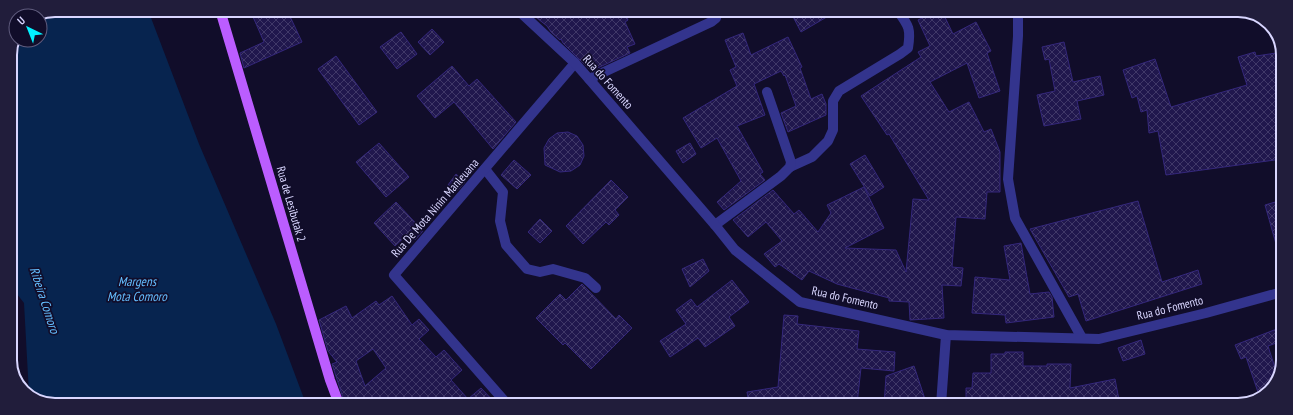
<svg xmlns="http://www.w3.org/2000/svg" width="1293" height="415" font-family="'PT Sans Narrow',sans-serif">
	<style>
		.water { fill: #07244f }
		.building { fill: url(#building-cross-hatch); stroke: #34277b; fill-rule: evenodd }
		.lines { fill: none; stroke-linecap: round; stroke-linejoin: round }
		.minor { stroke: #33348d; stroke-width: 10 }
		.tertiary { stroke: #33348d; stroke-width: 10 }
		.primary { stroke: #bb5dff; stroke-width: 10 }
		.labels { text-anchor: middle; stroke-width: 3.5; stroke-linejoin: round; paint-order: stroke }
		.street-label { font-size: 12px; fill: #d9d6ff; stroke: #110d2a }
		.water-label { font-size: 13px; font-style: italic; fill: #64beff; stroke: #110d2a }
		.rim { fill: none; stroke: #d9d6ff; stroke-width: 2 }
	</style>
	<defs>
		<pattern id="building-cross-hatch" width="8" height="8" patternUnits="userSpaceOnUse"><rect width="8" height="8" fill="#20174d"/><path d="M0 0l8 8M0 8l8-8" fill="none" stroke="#403868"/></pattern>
	</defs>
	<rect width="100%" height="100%" fill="#110d2a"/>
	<!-- water -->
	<path class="water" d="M 55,10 L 148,10 L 199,144 L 276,324 L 306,404 L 43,403 L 29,394 L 24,303 L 10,285 L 10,55 L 16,40 L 40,40 L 40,16 Z"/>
	<!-- building -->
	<g class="building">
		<path d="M 250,10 L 287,10 L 302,42 L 244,68 L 240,53 L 264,42 Z"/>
		<path d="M 528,11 L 606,11 L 608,15 L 618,11 L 624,11 L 628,20 L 625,22 L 635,44 L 627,47 L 630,53 L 591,71 L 563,43 L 561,39 L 560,40 L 551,32 L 547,26 Z"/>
		<path d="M 790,11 L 837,11 L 801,32 Z"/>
		<path d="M 936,11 L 942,11 L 953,34 L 976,22 L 991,51 L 987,53 L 1000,91 L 979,98 L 967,63 L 930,82 L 949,112 L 969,102 L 984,132 L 991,129 L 1000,152 L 1000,192 L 987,192 L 985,219 L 956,217 L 952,267 L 963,268 L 961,286 L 942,285 L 944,318 L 910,320 L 909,302 L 889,301 L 889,298 L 837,284 L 809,271 L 802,280 L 779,264 L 775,267 L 764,254 L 782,241 L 766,222 L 748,237 L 733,220 L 773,190 L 794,214 L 799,210 L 818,232 L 831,213 L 827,205 L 864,187 L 884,228 L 845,248 L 896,250 L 906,272 L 913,199 L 929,200 L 889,134 L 887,135 L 861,96 L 921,57 L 918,52 L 930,46 L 918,20 Z"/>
		<path d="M 432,29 L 444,42 L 430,55 L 418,42 Z"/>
		<path d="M 401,32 L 417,54 L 397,69 L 380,47 Z"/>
		<path d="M 743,33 L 751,55 L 788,37 L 802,67 L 800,68 L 811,99 L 822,94 L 826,104 L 826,115 L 788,132 L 781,113 L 796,106 L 785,75 L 784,76 L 781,71 L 754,84 L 765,115 L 737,126 L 763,172 L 760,174 L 765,180 L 724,210 L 717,202 L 741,181 L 717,138 L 701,148 L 683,118 L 737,86 L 730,70 L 736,67 L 725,40 Z"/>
		<path d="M 1064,42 L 1073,82 L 1100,76 L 1104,95 L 1077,101 L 1081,119 L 1044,126 L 1037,95 L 1055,91 L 1049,59 L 1045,60 L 1042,47 Z"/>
		<path d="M 1255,52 L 1256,56 L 1283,52 L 1282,159 L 1166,175 L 1158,131 L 1149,133 L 1147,110 L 1141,112 L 1137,96 L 1132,98 L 1123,70 L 1155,59 L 1171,107 L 1247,85 L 1238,57 Z"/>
		<path d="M 336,56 L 377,112 L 359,125 L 318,69 Z"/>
		<path d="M 452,66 L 469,86 L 477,79 L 516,122 L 493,149 L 454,102 L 435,118 L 417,96 Z"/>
		<path d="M 568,132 L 577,136 L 583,145 L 584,156 L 580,165 L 571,171 L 560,172 L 545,165 L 544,148 L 549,139 L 557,133 Z"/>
		<path d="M 379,143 L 409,177 L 386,197 L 356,162 Z"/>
		<path d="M 690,143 L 696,154 L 683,163 L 676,151 Z"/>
		<path d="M 865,155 L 884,187 L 870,196 L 850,164 Z"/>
		<path d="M 514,160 L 531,175 L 517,189 L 501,175 Z"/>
		<path d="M 456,174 L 465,182 L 457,191 L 448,185 Z"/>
		<path d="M 611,180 L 628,197 L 615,210 L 619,215 L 609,225 L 606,222 L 583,244 L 566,226 Z"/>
		<path d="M 1282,200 L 1282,251 L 1278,251 L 1265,205 Z"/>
		<path d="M 1138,201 L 1162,282 L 1198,270 L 1202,284 L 1086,321 L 1078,294 L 1069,297 L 1030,229 Z"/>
		<path d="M 396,202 L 423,231 L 415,240 L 409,233 L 395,246 L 374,223 Z"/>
		<path d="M 540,219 L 552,231 L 540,243 L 528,232 Z"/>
		<path d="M 1021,243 L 1030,294 L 1049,292 L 1052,297 L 1054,317 L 1006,323 L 1005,315 L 972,313 L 975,277 L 1010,280 L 1004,246 Z"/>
		<path d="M 703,259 L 709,271 L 690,287 L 682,269 Z"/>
		<path d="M 732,280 L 749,302 L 729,317 L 735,326 L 705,347 L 698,338 L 670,357 L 660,341 L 686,324 L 676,310 L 691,299 L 697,307 Z"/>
		<path d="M 582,284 L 616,319 L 619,315 L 632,328 L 591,369 L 565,343 L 563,345 L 536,318 L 560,294 L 566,300 Z"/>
		<path d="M 392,296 L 412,325 L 419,319 L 429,330 L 419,339 L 436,357 L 444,350 L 462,370 L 451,380 L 468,399 L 481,388 L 496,404 L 345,404 L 332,364 L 337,362 L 328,351 L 319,320 L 346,306 L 352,318 L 376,301 L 379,305 ZM 373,349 L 386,368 L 365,386 L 356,361 Z"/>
		<path d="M 784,315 L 798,316 L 797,324 L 859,331 L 857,349 L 895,352 L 894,371 L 861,368 L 857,404 L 749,404 L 747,392 L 778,387 Z"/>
		<path d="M 1282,327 L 1282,341 L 1268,346 L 1278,377 L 1265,396 L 1260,398 L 1246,357 L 1241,359 L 1235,345 Z"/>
		<path d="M 1141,340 L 1145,354 L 1123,361 L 1118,348 Z"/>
		<path d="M 1005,352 L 1023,352 L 1023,366 L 1047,366 L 1047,364 L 1071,364 L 1070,388 L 1115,379 L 1120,405 L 966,405 L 966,388 L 972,388 L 973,373 L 991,373 L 991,354 L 1005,354 Z"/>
		<path d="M 914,366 L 927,405 L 884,405 L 886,376 Z"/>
	</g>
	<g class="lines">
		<!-- minor -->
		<g class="minor">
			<path d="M 1018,11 L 1018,36 L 1008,179 L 1015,218 L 1082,338"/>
			<path d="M 589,79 L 711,22 L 716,18 L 717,11"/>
			<path d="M 790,167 L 812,157 L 828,141 L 833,130 L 833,101 L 839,91 L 900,54 L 908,48 C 911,29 909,26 898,11"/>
			<path d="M 485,169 L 503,192 L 500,221 L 506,245 L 527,269 L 540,272 L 553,269 L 585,278 L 596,288"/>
			<path d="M 715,225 L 781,176 L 790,167 L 791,162 L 767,92"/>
			<path d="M 507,404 L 394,275 L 575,63"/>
			<path d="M 941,405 L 946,335"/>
		</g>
		<!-- tertiary -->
		<path class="tertiary" d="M 519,11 L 575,63 L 589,79 L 715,225 L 735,250 L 800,302 L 946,335 L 1099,339 L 1206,313 L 1282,292"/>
		<!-- primary -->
		<path class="primary" d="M 220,10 L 330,380 L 339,404"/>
	</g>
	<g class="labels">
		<!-- street labels -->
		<g class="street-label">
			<text transform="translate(608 82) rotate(48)" y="4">Rua do Fomento</text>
			<text transform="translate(291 204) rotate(74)" y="4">Rua de Lesibutak 2</text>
			<text transform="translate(435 208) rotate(-49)" y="4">Rua De Mota Ninin Manleuana</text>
			<text transform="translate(845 298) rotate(13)" y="4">Rua do Fomento</text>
			<text transform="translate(1170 308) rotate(-14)" y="4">Rua do Fomento</text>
		</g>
		<!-- water labels -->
		<g class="water-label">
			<text x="137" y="286">Margens<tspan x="137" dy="15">Mota Comoro</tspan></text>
			<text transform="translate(45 300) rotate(72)" y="5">Ribeira Comoro</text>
		</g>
	</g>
	<!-- crop -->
	<path d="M0 0H1293V415H0ZM55 17H1238A38 38 0 0 1 1276 55V360A38 38 0 0 1 1238 398H55A38 38 0 0 1 17 360V55A38 38 0 0 1 55 17Z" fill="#211d3b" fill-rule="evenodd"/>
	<path class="rim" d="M55 17H1238A38 38 0 0 1 1276 55V360A38 38 0 0 1 1238 398H55A38 38 0 0 1 17 360V55A38 38 0 0 1 55 17Z"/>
	<!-- north arrow -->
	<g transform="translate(28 28) rotate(317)"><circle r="19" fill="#110d2a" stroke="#615d7f"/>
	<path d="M0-3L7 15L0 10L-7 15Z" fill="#02f1ff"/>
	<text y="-6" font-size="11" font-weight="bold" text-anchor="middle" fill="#d9d6ff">U</text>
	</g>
</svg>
